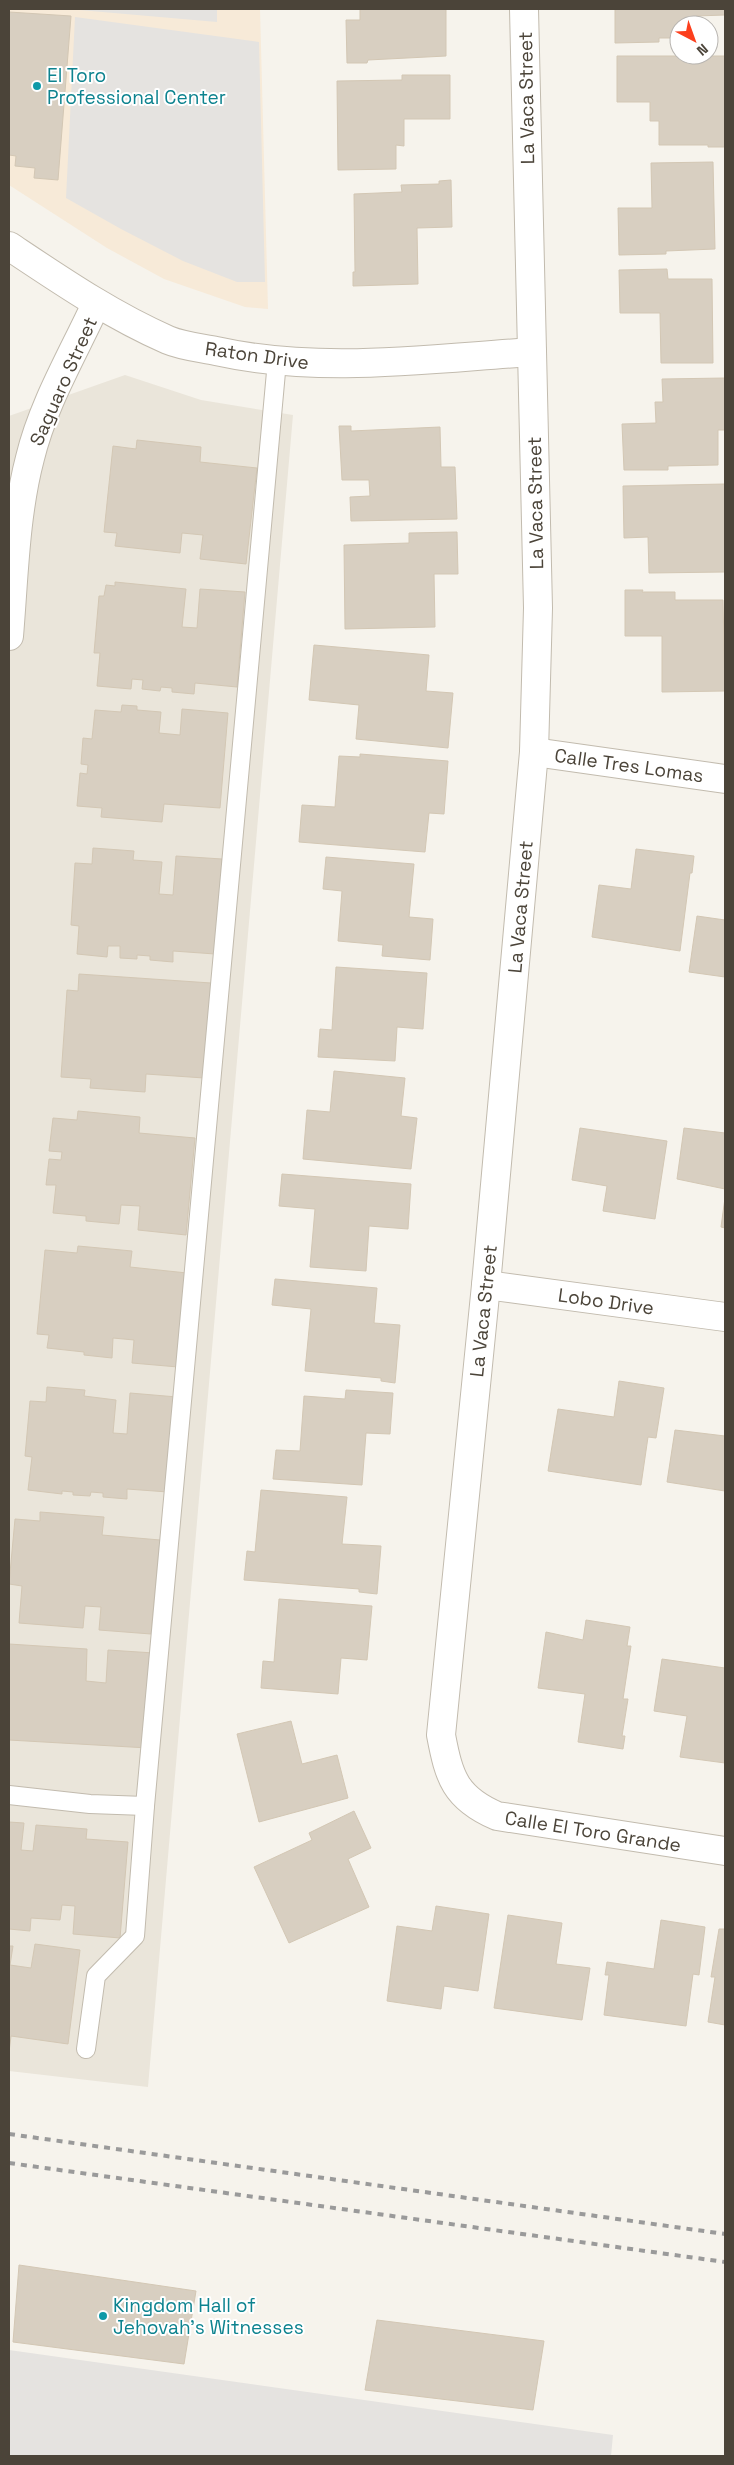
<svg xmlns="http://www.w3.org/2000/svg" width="734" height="2465" font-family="'Space Grotesk',sans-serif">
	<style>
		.residential { fill: #eae5da }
		.commercial { fill: #f7ead8 }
		.parking { fill: #e5e3e0 }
		.building { fill: #d8cfc1; stroke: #d3c7b4 }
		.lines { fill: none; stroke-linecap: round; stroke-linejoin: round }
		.lane-casing { stroke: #c2bbae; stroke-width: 20 }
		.street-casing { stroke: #c2bbae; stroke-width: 30 }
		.lane { stroke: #fff; stroke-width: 18 }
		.street { stroke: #fff; stroke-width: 28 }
		.rail { stroke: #9a9a9a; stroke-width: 4; stroke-dasharray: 6 6; stroke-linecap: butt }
		.culture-dot { fill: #0f9aa8; stroke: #fff; stroke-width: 2 }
		.labels { text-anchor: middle; stroke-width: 4; stroke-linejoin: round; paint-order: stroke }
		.culture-label { font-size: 19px; fill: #0d838f; stroke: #fff; text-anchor: start }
		.street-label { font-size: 19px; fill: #4b4439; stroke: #fff }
	</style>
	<rect width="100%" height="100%" fill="#f6f3ec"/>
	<!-- residential -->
	<path class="residential" d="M 125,375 L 201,400 L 293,415 L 148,2087 L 9,2071 L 9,416 Z"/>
	<!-- commercial -->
	<path class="commercial" d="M 9,9 L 260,9 L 268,309 L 245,307 L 164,279 L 107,248 L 9,185 Z"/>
	<!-- parking -->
	<g class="parking">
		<path d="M 68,9 L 217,9 L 217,22 Z"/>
		<path d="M 75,17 L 259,42 L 265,282 L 237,282 L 183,261 L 121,229 L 66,198 Z"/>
		<path d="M 9,2350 L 613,2435 L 611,2456 L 9,2456 Z"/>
	</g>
	<!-- building -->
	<g class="building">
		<path d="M 360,9 L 446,9 L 446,56 L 368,60 L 367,63 L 347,63 L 346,20 L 360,20 Z"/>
		<path d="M 615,9 L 725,9 L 725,15 L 696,16 L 696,25 L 679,25 L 679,38 L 659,38 L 659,42 L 615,43 Z"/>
		<path d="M 9,12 L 71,16 L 58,180 L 34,178 L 35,168 L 15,166 L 16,156 L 9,155 Z"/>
		<path d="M 617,56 L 725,56 L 725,147 L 708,147 L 708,145 L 659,145 L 659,121 L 650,121 L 650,102 L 617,102 Z"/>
		<path d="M 402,75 L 450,75 L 450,119 L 404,119 L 404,146 L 396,145 L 396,169 L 338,170 L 337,81 L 402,80 Z"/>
		<path d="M 713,162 L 715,249 L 666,251 L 666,254 L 619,255 L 618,208 L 652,208 L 651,163 Z"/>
		<path d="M 451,180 L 452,227 L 417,228 L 418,284 L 353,286 L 353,272 L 355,272 L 354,194 L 402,192 L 401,185 L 439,184 L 439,181 Z"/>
		<path d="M 667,269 L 668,279 L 712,279 L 713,363 L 661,363 L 660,313 L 620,313 L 619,270 Z"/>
		<path d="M 725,378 L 725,430 L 718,430 L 718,465 L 668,466 L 668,470 L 624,470 L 622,424 L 656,423 L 655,402 L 663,402 L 662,379 Z"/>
		<path d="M 339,426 L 351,426 L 351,431 L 440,427 L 441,467 L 455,467 L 457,519 L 351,521 L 350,497 L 370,496 L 369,480 L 342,480 Z"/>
		<path d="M 137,440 L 201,447 L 200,462 L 257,468 L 246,564 L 200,559 L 203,535 L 182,533 L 180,553 L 115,546 L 117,533 L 104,532 L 113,446 L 136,449 Z"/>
		<path d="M 725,484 L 725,572 L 649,573 L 648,537 L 624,538 L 623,486 Z"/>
		<path d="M 457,532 L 458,574 L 434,574 L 435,627 L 345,629 L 344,545 L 409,543 L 409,533 Z"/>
		<path d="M 115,582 L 186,589 L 182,627 L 197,628 L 200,589 L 245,592 L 237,687 L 195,683 L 194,694 L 172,692 L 172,688 L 161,687 L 160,691 L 142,689 L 143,680 L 132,679 L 131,689 L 97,686 L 100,653 L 94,653 L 99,596 L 104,596 L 106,585 L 115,586 Z"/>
		<path d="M 625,590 L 643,590 L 642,592 L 675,592 L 675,600 L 723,600 L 725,691 L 662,692 L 662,636 L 625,636 Z"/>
		<path d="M 314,645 L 429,655 L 426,691 L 453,693 L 448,748 L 356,739 L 359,705 L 309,700 Z"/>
		<path d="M 122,705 L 137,706 L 137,710 L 161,712 L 159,733 L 180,735 L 182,709 L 228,713 L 220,808 L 164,804 L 162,822 L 101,817 L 102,808 L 77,806 L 80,773 L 87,774 L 88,765 L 81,764 L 83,738 L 92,739 L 95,710 L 121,712 Z"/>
		<path d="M 360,754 L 448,761 L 444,814 L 429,813 L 425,852 L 299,842 L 302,805 L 335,807 L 339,756 L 360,757 Z"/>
		<path d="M 93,848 L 134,851 L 133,860 L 162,862 L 159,894 L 173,895 L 176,856 L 222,859 L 215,954 L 173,951 L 173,962 L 150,960 L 150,956 L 137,955 L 137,959 L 120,958 L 120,946 L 108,946 L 107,957 L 77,954 L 79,926 L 71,925 L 75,863 L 92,864 Z"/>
		<path d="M 636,849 L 694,856 L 692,873 L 690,873 L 680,951 L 592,937 L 599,885 L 631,889 Z"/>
		<path d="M 326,857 L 414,864 L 409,917 L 433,919 L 430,960 L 382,956 L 383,945 L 338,941 L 342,891 L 323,889 Z"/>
		<path d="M 697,916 L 725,920 L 725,977 L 689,972 Z"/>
		<path d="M 336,967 L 427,973 L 423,1029 L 397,1027 L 395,1061 L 318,1057 L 320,1029 L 332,1030 Z"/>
		<path d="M 79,974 L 211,983 L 204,1078 L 146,1074 L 145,1092 L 90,1088 L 91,1079 L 61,1077 L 67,990 L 78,991 Z"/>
		<path d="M 334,1071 L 405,1078 L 401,1116 L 417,1118 L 411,1169 L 303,1159 L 307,1110 L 330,1112 Z"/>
		<path d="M 78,1111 L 140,1117 L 139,1133 L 195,1138 L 186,1235 L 138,1230 L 140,1206 L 121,1205 L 119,1224 L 86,1221 L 86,1216 L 53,1213 L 56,1185 L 46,1185 L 49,1159 L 61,1160 L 62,1152 L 49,1151 L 53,1118 L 77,1120 Z"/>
		<path d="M 580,1128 L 667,1141 L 655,1219 L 603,1211 L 607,1186 L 572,1180 Z"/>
		<path d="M 684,1128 L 725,1133 L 725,1189 L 677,1179 Z"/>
		<path d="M 282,1174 L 411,1184 L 408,1229 L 369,1226 L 366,1271 L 310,1267 L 315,1209 L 279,1206 Z"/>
		<path d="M 725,1198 L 725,1228 L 721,1227 Z"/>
		<path d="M 78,1246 L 132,1251 L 130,1267 L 187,1273 L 178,1367 L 132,1363 L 134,1340 L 113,1338 L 112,1358 L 84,1355 L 84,1352 L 47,1348 L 49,1335 L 37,1334 L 45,1250 L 77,1253 Z"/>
		<path d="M 275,1279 L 377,1288 L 374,1323 L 400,1325 L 395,1383 L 381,1381 L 381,1378 L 305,1371 L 311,1309 L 272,1305 Z"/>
		<path d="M 619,1381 L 664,1388 L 656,1438 L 648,1437 L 641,1485 L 548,1471 L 558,1409 L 614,1417 Z"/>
		<path d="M 47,1387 L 85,1390 L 84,1396 L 116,1400 L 113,1433 L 127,1434 L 130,1393 L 177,1397 L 168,1492 L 127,1489 L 127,1499 L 103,1497 L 103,1493 L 91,1492 L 90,1496 L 73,1495 L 73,1492 L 62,1491 L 62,1494 L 28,1490 L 32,1457 L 25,1456 L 30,1401 L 46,1402 Z"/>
		<path d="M 346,1390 L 393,1393 L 390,1434 L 366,1433 L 362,1485 L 273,1479 L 276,1450 L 300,1451 L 304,1396 L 345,1399 Z"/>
		<path d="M 675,1430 L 725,1436 L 725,1491 L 667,1482 Z"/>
		<path d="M 261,1490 L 347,1497 L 342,1544 L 381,1546 L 377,1594 L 359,1592 L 359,1589 L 244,1580 L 247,1551 L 255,1552 Z"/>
		<path d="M 40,1512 L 104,1517 L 102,1535 L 160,1540 L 151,1634 L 99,1630 L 101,1607 L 85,1606 L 83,1628 L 19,1623 L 22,1586 L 9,1584 L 15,1519 L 40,1521 Z"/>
		<path d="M 279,1599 L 372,1606 L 367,1660 L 341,1658 L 338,1694 L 261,1688 L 263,1661 L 274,1662 Z"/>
		<path d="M 586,1620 L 630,1627 L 627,1646 L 631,1646 L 623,1699 L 628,1699 L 622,1736 L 625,1736 L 623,1749 L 578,1742 L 585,1694 L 538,1688 L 546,1632 L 583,1640 Z"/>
		<path d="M 9,1644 L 87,1649 L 86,1681 L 106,1683 L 108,1650 L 154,1653 L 148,1748 L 9,1740 Z"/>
		<path d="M 662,1659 L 725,1668 L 725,1763 L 680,1757 L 687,1716 L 654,1711 Z"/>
		<path d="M 291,1721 L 302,1764 L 337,1755 L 348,1798 L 259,1822 L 237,1734 Z"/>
		<path d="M 354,1811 L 371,1848 L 348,1859 L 369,1907 L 289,1943 L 254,1867 L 312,1840 L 309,1833 Z"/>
		<path d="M 9,1822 L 24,1823 L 21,1850 L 33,1851 L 36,1825 L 87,1829 L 86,1839 L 128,1842 L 120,1938 L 73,1934 L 75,1906 L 62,1905 L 60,1920 L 31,1918 L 30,1931 L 9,1929 Z"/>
		<path d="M 436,1906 L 489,1914 L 478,1991 L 444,1986 L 441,2009 L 387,2001 L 397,1926 L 432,1931 Z"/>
		<path d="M 508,1915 L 562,1923 L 556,1964 L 590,1968 L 582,2020 L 494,2008 Z"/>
		<path d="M 661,1920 L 705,1927 L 699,1975 L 693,1974 L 686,2026 L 604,2015 L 609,1975 L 605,1975 L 607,1962 L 654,1969 Z"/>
		<path d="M 719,1929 L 725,1929 L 725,2025 L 708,2022 L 715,1977 L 711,1977 Z"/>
		<path d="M 35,1944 L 80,1950 L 68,2044 L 11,2036 L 9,2052 L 9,1946 L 13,1946 L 10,1965 L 31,1968 Z"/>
		<path d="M 19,2265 L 196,2291 L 184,2364 L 13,2342 Z"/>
		<path d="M 377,2320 L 544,2341 L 533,2410 L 365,2390 Z"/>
	</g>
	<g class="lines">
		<!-- lane casing -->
		<g class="lane-casing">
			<g id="lane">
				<path d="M 9,1795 L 90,1804 L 145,1806 L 277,361"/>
				<path d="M 86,2049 L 96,1976 L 135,1936 L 145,1806"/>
			</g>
		</g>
		<!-- street casing -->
		<g class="street-casing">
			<g id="street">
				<path d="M 524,9 L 538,608 L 534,752 L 486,1285 L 441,1735 C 449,1777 455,1798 497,1816 L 725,1851"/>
				<path d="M 9,246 C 60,280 111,315 168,340 C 182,346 201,348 216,351 C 320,374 426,359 532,352"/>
				<path d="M 9,636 C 14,577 15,515 30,458 C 43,404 73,354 96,304"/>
				<path d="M 534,752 L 725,779"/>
				<path d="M 486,1285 L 725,1317"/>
			</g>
		</g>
		<!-- lane -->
		<use href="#lane" class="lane"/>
		<!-- street -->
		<use href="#street" class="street"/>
		<!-- rail -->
		<g class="rail">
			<path d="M 9,2134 L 725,2234"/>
			<path d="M 9,2163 L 725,2262"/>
		</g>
	</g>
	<!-- markers -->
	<g class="culture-dot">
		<circle cx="37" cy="86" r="5"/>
		<circle cx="103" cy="2316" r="5"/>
	</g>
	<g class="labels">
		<!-- culture labels -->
		<g class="culture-label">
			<text x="47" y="82">El Toro<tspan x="47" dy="22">Professional Center</tspan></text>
			<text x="113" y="2312">Kingdom Hall of<tspan x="113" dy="22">Jehovah's Witnesses</tspan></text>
		</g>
		<!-- street labels -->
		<g class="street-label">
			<text transform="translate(526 98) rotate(-91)" y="7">La Vaca Street</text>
			<text transform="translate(257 355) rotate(8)" y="7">Raton Drive</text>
			<text transform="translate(63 381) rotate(-66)" y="7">Saguaro Street</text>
			<text transform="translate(535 503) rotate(-91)" y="7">La Vaca Street</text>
			<text transform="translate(629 765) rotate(8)" y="7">Calle Tres Lomas</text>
			<text transform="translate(520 907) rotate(-85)" y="7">La Vaca Street</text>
			<text transform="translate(606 1301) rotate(8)" y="7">Lobo Drive</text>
			<text transform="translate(483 1311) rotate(-84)" y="7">La Vaca Street</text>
			<text transform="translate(593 1831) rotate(9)" y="7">Calle El Toro Grande</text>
		</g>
	</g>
	<!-- border -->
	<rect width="734" height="2465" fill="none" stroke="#4b4439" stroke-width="20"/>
	<!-- north arrow -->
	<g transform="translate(694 40) rotate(139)"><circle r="24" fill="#ffffff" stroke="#b7b4b0"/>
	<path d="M0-4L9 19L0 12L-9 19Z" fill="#fc3f1d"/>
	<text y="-8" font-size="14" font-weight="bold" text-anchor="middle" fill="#4b4439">N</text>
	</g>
</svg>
